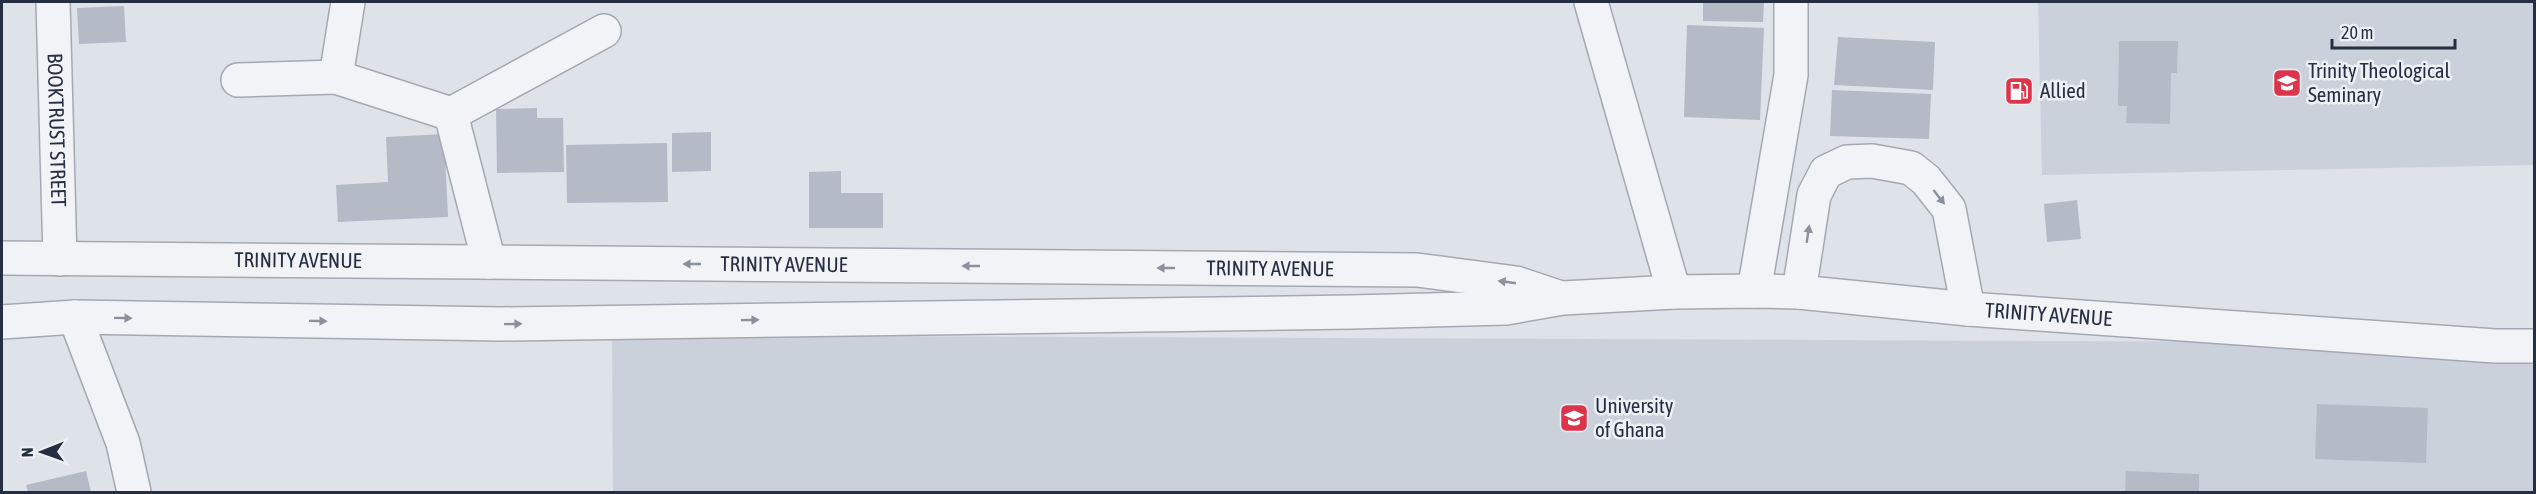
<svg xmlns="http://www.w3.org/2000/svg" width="2536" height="494" font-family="'Asap Condensed',sans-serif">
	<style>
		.built { fill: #cbd1db }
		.building { fill: #b4bbc6 }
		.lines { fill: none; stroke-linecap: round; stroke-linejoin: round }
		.minor-casing { stroke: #a3a9b3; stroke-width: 36 }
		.minor { stroke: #f1f3f7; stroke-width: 33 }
		.oneway { fill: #8b919c }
		.labels { text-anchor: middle; stroke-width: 5; stroke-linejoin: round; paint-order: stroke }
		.poi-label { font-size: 21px; fill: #252f41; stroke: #edf1f6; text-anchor: start }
		.street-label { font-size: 21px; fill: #252f41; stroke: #edf1f6 }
	</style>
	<rect width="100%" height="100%" fill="#dee2e9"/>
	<!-- built -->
	<g class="built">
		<path d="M 2038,2 L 2534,2 L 2534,165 L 2042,175 Z"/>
		<path d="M 612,335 L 2534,343 L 2534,492 L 613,492 Z"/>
	</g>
	<!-- building -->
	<g class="building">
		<path d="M 1703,2 L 1764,2 L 1763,22 L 1703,21 Z"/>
		<path d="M 124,6 L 126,42 L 79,44 L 77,8 Z"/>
		<path d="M 1687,25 L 1764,28 L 1760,120 L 1684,117 Z"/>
		<path d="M 1838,37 L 1935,42 L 1933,90 L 1834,85 Z"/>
		<path d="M 2119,41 L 2178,41 L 2177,73 L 2171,73 L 2170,124 L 2126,123 L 2127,106 L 2118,106 Z"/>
		<path d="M 1832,90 L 1931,94 L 1929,139 L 1830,136 Z"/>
		<path d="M 537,108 L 537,118 L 563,118 L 564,172 L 497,173 L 496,109 Z"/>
		<path d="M 711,132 L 711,171 L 672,172 L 672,133 Z"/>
		<path d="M 444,134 L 448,217 L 338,222 L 336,185 L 388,182 L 386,137 Z"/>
		<path d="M 667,143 L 668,202 L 567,203 L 566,145 Z"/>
		<path d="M 841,171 L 841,193 L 883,193 L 883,228 L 809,228 L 809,172 Z"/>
		<path d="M 2077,200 L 2081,239 L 2047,242 L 2044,204 Z"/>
		<path d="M 2317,404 L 2428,408 L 2426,463 L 2315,459 Z"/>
		<path d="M 86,471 L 91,492 L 28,492 L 26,485 Z"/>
		<path d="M 2126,471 L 2199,474 L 2199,492 L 2125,492 Z"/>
	</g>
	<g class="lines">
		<!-- minor casing -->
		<g class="minor-casing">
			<g id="minor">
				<path id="s1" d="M 53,2 L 60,259"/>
				<path d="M 1591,2 L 1674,292"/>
				<path d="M 336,77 L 451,114 L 489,262"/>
				<path d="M 238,80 L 336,77 L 348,2"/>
				<path d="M 451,114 L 604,31"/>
				<path id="s2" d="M 2,258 L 1417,270 L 1516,283 L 1558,297"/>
				<path d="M 1754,291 L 1791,75 L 1791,2"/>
				<path d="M 1799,292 L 1814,195 L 1826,172 L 1847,162 L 1872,161 L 1911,168 L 1926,180 L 1949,209 L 1968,309"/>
				<path d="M 75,317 L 123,443 L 134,492"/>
				<path id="s3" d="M 2,322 L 75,317 L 501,324 L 1352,312 L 1506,308 L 1563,298 L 1674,292 L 1754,291 L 1799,292 L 1968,309 L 2495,346 L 2534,346"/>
			</g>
		</g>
		<!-- minor -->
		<use href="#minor" class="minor"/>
	</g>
	<!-- one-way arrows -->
	<defs><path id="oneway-solid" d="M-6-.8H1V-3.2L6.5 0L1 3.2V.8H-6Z" transform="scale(1.5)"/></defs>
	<g class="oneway">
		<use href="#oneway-solid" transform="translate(1939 197) rotate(52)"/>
		<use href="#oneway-solid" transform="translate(1808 234) rotate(-81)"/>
		<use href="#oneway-solid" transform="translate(692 264) rotate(-180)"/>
		<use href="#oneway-solid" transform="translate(971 266) rotate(-180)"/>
		<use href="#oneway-solid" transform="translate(1166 268) rotate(-180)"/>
		<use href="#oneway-solid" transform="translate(1507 282) rotate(-172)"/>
		<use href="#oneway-solid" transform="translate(123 318) rotate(1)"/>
		<use href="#oneway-solid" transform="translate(750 320) rotate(-1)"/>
		<use href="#oneway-solid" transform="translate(318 321) rotate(1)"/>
		<use href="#oneway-solid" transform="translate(513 324) rotate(-1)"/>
	</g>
	<!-- icons -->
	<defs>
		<g id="school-square" transform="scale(1.5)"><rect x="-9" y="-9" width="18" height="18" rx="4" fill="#dc344b" stroke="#edf1f6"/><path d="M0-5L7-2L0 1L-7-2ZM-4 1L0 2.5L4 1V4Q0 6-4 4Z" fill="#fff"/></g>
		<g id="fuel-square" transform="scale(1.5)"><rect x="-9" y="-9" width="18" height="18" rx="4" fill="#dc344b" stroke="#edf1f6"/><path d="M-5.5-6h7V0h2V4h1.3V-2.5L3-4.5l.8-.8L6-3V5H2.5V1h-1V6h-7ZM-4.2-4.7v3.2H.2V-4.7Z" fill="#fff"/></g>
		<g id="university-square" transform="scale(1.5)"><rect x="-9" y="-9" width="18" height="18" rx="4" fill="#dc344b" stroke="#edf1f6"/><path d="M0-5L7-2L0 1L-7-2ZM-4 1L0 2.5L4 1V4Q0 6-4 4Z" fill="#fff"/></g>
	</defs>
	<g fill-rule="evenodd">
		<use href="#school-square" x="2287" y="83"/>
		<use href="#fuel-square" x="2019" y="91"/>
		<use href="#university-square" x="1574" y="418"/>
	</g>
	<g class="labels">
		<!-- poi labels -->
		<g class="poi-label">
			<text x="2308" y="78">Trinity Theological<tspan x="2308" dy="24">Seminary</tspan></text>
			<text x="2040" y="98">Allied</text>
			<text x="1595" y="413">University<tspan x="1595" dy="24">of Ghana</tspan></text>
		</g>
		<!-- street labels -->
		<g class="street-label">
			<text dy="7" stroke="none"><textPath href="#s1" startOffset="128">BOOKTRUST STREET</textPath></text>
			<text dy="7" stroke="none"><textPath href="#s2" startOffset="296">TRINITY AVENUE</textPath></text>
			<text dy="7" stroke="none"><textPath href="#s2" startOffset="782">TRINITY AVENUE</textPath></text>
			<text dy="7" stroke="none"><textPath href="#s2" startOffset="1268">TRINITY AVENUE</textPath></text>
			<text dy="7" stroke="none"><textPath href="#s3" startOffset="2049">TRINITY AVENUE</textPath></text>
		</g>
	</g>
	<!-- border -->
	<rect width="2536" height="494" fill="none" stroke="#252f41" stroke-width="6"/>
	<!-- north arrow -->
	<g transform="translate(42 452) rotate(269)" stroke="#edf1f6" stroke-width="4.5" paint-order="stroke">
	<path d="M0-4.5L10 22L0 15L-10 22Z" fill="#252f41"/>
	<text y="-9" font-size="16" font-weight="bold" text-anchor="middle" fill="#252f41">N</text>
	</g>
	<!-- scale -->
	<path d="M2332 39v9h123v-9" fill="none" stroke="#252f41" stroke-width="3"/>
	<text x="2341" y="39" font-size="18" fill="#252f41" stroke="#edf1f6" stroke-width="4.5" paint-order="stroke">20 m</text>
</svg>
